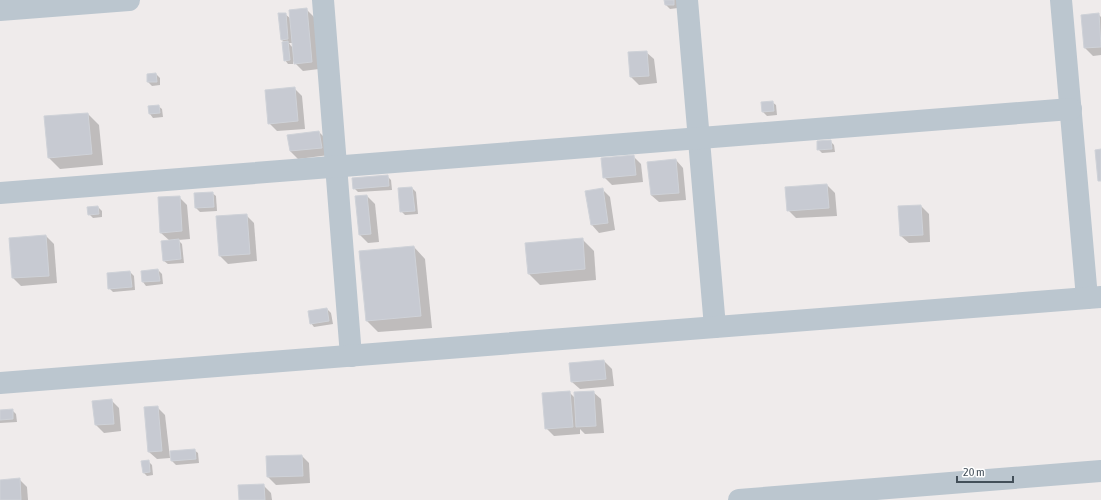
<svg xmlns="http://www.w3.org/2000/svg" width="1101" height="500" font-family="'Asap Condensed',sans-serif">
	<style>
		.shadow { fill: #0003; fill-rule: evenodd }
		.building { fill: #c7cad2; stroke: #cfd2d8 }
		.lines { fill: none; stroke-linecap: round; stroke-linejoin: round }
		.minor { stroke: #bbc6cf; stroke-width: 22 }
	</style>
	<rect width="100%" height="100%" fill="#efebeb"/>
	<!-- shadow -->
	<g class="shadow">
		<path d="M 665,0 L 677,0 L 678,8 L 670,9 L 666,5 Z"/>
		<path d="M 306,9 L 314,17 L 319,69 L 303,71 L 293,61 L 293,64 L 288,64 L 285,60 L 285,43 L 282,40 L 285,14 L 291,19 ZM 289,43 L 293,43 L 294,48 L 291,46 Z"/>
		<path d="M 1098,14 L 1101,17 L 1101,55 L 1093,56 L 1085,48 Z"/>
		<path d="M 646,52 L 654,59 L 657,83 L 639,85 L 631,77 Z"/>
		<path d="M 156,74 L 160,78 L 160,85 L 152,86 L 148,82 Z"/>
		<path d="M 294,88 L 302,96 L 305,129 L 277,131 L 269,123 Z"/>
		<path d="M 772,102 L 776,105 L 777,115 L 767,116 L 763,112 Z"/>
		<path d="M 158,106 L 162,109 L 163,117 L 153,118 L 150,114 Z"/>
		<path d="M 88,114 L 99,125 L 103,165 L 60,169 L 49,158 Z"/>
		<path d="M 319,132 L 327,140 L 329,155 L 298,159 L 290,151 Z"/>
		<path d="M 830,141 L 834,145 L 835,152 L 822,153 L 818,149 Z"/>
		<path d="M 633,156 L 641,164 L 643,182 L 612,185 L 604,177 Z"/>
		<path d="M 676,160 L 683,168 L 686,200 L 659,202 L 651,195 Z"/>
		<path d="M 388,177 L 391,180 L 392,190 L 358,192 L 354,188 Z"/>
		<path d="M 827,185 L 835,193 L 837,216 L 796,218 L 788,210 L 786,188 Z"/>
		<path d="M 412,188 L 416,192 L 418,214 L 405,215 L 401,211 Z"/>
		<path d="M 602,189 L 610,197 L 615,230 L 599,233 L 592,225 Z"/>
		<path d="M 212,193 L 216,196 L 217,211 L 200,212 L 196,208 L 195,194 Z"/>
		<path d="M 367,196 L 375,204 L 379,242 L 368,243 L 360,235 Z"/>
		<path d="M 179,197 L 187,205 L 190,239 L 178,240 L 182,244 L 184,263 L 168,264 L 164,261 L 170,241 L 161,233 Z"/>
		<path d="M 921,206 L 929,214 L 930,242 L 909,243 L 901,236 Z"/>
		<path d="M 98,207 L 102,211 L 102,217 L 93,218 L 89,214 Z"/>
		<path d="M 246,215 L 254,223 L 257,261 L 228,264 L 220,256 Z"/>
		<path d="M 46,236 L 54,244 L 57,283 L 21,286 L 13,278 L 10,239 Z"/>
		<path d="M 582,239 L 594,251 L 596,280 L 540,285 L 529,274 Z"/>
		<path d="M 414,247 L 425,259 L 432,328 L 378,332 L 367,321 Z"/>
		<path d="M 158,270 L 162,274 L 163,284 L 146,286 L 143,282 Z"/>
		<path d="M 130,272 L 134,276 L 135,290 L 113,292 L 109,288 Z"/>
		<path d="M 327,309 L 331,313 L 333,324 L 314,327 L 311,323 Z"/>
		<path d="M 604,361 L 612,369 L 614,386 L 580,389 L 572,382 Z"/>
		<path d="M 569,392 L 575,398 L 593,392 L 601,399 L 604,433 L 585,434 L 580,429 L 580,434 L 554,436 L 546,428 Z"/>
		<path d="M 111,400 L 119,408 L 121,431 L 104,433 L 96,425 Z"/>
		<path d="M 157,407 L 165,415 L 170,458 L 157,459 L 149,452 Z"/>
		<path d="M 12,410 L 16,414 L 17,422 L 0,423 L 0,411 Z"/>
		<path d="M 194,450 L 198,453 L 199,463 L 176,465 L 172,461 L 172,451 Z"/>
		<path d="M 302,456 L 309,463 L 310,483 L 276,485 L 268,477 Z"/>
		<path d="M 148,461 L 152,465 L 153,475 L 147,476 L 143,472 Z"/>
		<path d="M 19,479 L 27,487 L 28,500 L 0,500 L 0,481 Z"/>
		<path d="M 263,485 L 271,493 L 272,500 L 240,500 Z"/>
	</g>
	<!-- building -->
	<g class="building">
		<path d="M 664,0 L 674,0 L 674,5 L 665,5 Z"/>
		<path d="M 307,8 L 312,62 L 294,64 L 289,10 Z"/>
		<path d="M 278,13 L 286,13 L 288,39 L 281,40 Z"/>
		<path d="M 1099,13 L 1101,47 L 1084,48 L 1081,15 Z"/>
		<path d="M 288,41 L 290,60 L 284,61 L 282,42 Z"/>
		<path d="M 647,51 L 649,76 L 630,77 L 628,52 Z"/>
		<path d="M 156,73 L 157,82 L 147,82 L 147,74 Z"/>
		<path d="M 295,87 L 298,121 L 268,124 L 265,90 Z"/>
		<path d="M 773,101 L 774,111 L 762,112 L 761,102 Z"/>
		<path d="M 159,105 L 160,113 L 149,114 L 148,106 Z"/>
		<path d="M 88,113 L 92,154 L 48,158 L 44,116 Z"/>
		<path d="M 319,131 L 322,148 L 290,151 L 287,135 Z"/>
		<path d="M 831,140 L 832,149 L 817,150 L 817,141 Z"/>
		<path d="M 1101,149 L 1101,181 L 1098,181 L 1095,150 Z"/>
		<path d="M 634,155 L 636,175 L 603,178 L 601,158 Z"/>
		<path d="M 676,159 L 679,193 L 651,195 L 647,162 Z"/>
		<path d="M 388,175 L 389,186 L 353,189 L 352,178 Z"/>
		<path d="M 827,184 L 829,208 L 787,211 L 785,187 Z"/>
		<path d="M 412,187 L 415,211 L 400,212 L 398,188 Z"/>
		<path d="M 603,188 L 608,223 L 591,225 L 585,191 Z"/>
		<path d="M 213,192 L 214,207 L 195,208 L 194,193 Z"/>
		<path d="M 367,195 L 371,234 L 359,235 L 355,196 Z"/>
		<path d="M 180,196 L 182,231 L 160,233 L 158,197 Z"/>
		<path d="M 921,205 L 923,235 L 900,236 L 898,206 Z"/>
		<path d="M 98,206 L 99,214 L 88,215 L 87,207 Z"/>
		<path d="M 247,214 L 250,254 L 219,256 L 216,216 Z"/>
		<path d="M 46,235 L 49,276 L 12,278 L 9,238 Z"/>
		<path d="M 583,238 L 585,269 L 528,274 L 525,243 Z"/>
		<path d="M 179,239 L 181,259 L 163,261 L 161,241 Z"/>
		<path d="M 414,246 L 421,316 L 366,321 L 359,251 Z"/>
		<path d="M 158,269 L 160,281 L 142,282 L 141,271 Z"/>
		<path d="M 130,271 L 132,287 L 108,289 L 107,273 Z"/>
		<path d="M 327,308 L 329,321 L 310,324 L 308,311 Z"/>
		<path d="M 604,360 L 606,379 L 571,382 L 569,363 Z"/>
		<path d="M 570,391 L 573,427 L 545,429 L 542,393 Z"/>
		<path d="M 594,391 L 596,426 L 576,427 L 574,392 Z"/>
		<path d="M 112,399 L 114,424 L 95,425 L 92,401 Z"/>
		<path d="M 158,406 L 162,451 L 148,452 L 144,407 Z"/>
		<path d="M 13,409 L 13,419 L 0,420 L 0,410 Z"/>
		<path d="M 195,449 L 196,459 L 171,461 L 170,451 Z"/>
		<path d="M 302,455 L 303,476 L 267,477 L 266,456 Z"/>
		<path d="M 149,460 L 150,472 L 143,473 L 141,461 Z"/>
		<path d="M 20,478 L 21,500 L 0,500 L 0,480 Z"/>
		<path d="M 264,484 L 265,500 L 239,500 L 238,485 Z"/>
	</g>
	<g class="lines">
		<!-- minor -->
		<g class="minor">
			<path d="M 323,0 L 351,356"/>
			<path d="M 687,0 L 715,327"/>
			<path d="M 1061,0 L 1087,298"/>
			<path d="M 0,10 L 129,0"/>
			<path d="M 0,193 L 1071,109"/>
			<path d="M 0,383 L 1101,297"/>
			<path d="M 739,500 L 1101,471"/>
		</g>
	</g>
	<!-- scale -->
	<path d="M957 476v6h56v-6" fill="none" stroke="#434f59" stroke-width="2"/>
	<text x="963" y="476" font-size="12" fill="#434f59" stroke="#ffffff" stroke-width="3" paint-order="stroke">20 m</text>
</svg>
